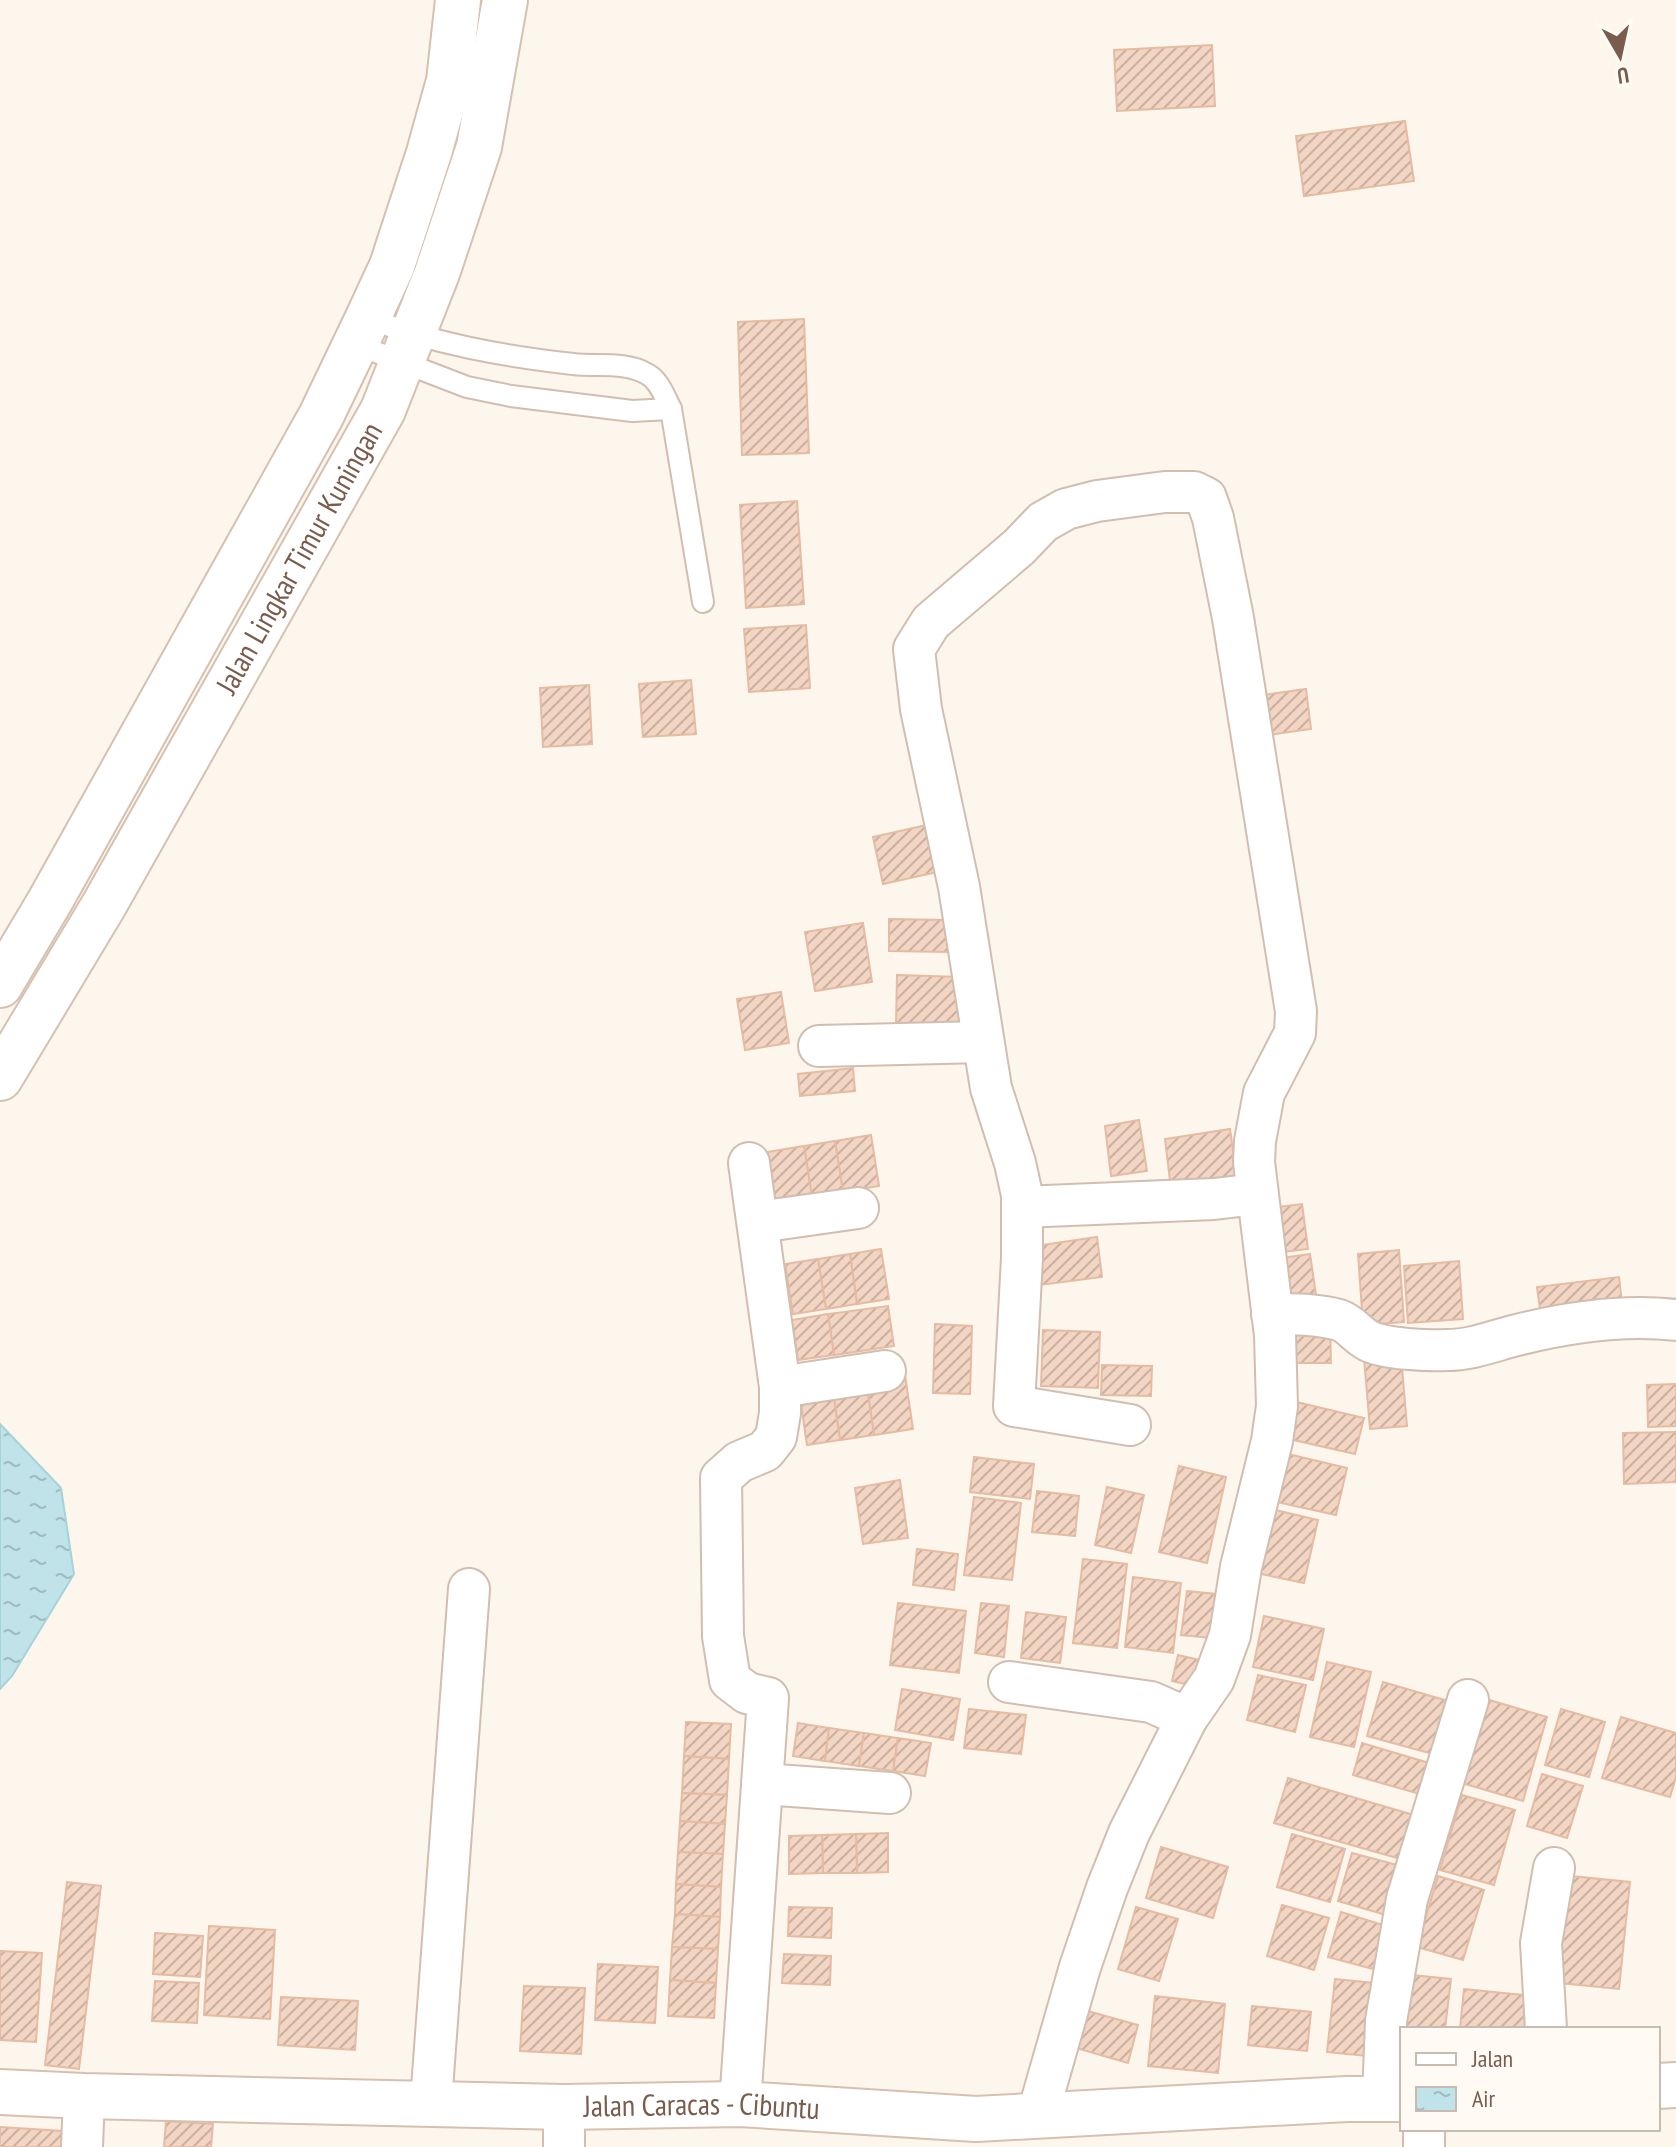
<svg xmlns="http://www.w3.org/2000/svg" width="1676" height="2147" font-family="'PT Sans Narrow',sans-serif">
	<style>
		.water { fill: url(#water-ripples); stroke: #a5d3da; stroke-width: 2 }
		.building { fill: url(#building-hatch); stroke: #e6bba3; stroke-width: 2 }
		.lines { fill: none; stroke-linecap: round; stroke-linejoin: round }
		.lane-casing { stroke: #d1beb0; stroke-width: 24 }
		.street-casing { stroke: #d1beb0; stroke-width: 44 }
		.secondary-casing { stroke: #d6c0b0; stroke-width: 48 }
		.lane { stroke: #fff; stroke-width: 20 }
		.street { stroke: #fff; stroke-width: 40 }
		.secondary { stroke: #fff; stroke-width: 44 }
		.labels { text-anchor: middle; stroke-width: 6; stroke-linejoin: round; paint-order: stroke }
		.street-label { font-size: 30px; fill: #7a5c4d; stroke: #fffaf3 }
	</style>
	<defs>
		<pattern id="water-ripples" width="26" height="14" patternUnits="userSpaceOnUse" patternTransform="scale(2)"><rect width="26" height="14" fill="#bfe3e8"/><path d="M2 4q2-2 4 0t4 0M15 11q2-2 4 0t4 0" fill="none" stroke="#a0bbbe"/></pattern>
		<pattern id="building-hatch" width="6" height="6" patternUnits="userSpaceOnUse" patternTransform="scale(2)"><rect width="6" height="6" fill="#f3d5c3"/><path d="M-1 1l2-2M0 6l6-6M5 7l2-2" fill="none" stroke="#cab0a1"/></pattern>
	</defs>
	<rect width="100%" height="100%" fill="#fdf6ec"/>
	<!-- water -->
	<path class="water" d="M 0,1424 L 61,1488 L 74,1574 L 12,1676 L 0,1689 Z"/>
	<!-- building -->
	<g class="building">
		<path d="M 1212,45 L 1215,106 L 1117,111 L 1114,50 Z"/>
		<path d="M 1405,121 L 1414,181 L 1304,196 L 1296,136 Z"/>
		<path d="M 804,319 L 809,453 L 742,455 L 738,322 Z"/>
		<path d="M 797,501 L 804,604 L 746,608 L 740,505 Z"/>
		<path d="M 806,625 L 810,688 L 749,692 L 744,629 Z"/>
		<path d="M 691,680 L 696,734 L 643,737 L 639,684 Z"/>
		<path d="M 589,685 L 592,744 L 543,747 L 540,688 Z"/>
		<path d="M 1306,689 L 1311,729 L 1269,735 L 1263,695 Z"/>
		<path d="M 931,824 L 942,871 L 883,884 L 873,837 Z"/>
		<path d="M 889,919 L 948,920 L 948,952 L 889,951 Z"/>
		<path d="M 863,923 L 872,982 L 815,991 L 805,932 Z"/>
		<path d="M 897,975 L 961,977 L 960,1025 L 896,1024 Z"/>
		<path d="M 781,992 L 789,1043 L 745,1050 L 737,999 Z"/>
		<path d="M 853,1068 L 855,1091 L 800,1096 L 798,1074 Z"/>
		<path d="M 1139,1120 L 1147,1171 L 1111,1176 L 1105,1126 Z"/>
		<path d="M 1230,1129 L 1237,1180 L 1171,1189 L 1165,1139 Z"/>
		<path d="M 871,1135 L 879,1186 L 843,1192 L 835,1141 Z"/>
		<path d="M 835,1141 L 843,1192 L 812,1197 L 804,1146 Z"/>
		<path d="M 804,1146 L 812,1197 L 775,1203 L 767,1152 Z"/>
		<path d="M 1302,1204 L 1308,1249 L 1276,1253 L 1270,1208 Z"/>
		<path d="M 1097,1237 L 1102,1277 L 1040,1285 L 1035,1246 Z"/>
		<path d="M 881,1249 L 889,1299 L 857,1304 L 850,1254 Z"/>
		<path d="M 1399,1250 L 1404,1322 L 1363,1325 L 1358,1254 Z"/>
		<path d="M 850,1254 L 857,1304 L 826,1309 L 818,1259 Z"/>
		<path d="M 1310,1254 L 1317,1302 L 1282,1307 L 1275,1259 Z"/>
		<path d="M 818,1259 L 826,1309 L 793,1314 L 785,1264 Z"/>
		<path d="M 1459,1261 L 1463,1319 L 1408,1323 L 1404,1266 Z"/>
		<path d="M 1619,1277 L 1623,1312 L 1542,1323 L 1537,1287 Z"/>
		<path d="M 888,1306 L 894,1346 L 834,1355 L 828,1314 Z"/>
		<path d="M 828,1314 L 834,1355 L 798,1360 L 792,1320 Z"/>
		<path d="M 935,1324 L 972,1326 L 970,1394 L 933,1393 Z"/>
		<path d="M 1330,1325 L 1331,1363 L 1285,1363 L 1284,1326 Z"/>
		<path d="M 1043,1330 L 1100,1332 L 1098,1388 L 1041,1386 Z"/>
		<path d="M 1401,1356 L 1407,1426 L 1370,1429 L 1364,1358 Z"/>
		<path d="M 1102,1365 L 1152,1366 L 1151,1396 L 1101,1395 Z"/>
		<path d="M 905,1375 L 913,1429 L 874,1435 L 866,1381 Z"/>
		<path d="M 866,1381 L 874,1435 L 840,1440 L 832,1385 Z"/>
		<path d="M 1676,1384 L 1676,1426 L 1648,1427 L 1647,1385 Z"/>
		<path d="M 832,1385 L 840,1440 L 807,1445 L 799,1391 Z"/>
		<path d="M 1288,1400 L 1364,1418 L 1355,1454 L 1280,1437 Z"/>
		<path d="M 1676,1432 L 1676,1482 L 1624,1484 L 1623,1433 Z"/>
		<path d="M 1288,1454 L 1347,1468 L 1336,1515 L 1277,1502 Z"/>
		<path d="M 974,1457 L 1034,1464 L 1030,1499 L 970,1492 Z"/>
		<path d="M 1179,1466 L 1226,1477 L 1207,1563 L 1159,1552 Z"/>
		<path d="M 900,1480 L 908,1538 L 863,1544 L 855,1488 Z"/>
		<path d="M 1107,1487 L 1144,1495 L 1131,1553 L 1095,1545 Z"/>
		<path d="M 1037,1491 L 1079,1496 L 1075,1536 L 1032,1532 Z"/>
		<path d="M 974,1497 L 1021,1503 L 1012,1580 L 964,1575 Z"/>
		<path d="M 1271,1509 L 1318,1520 L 1304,1583 L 1256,1573 Z"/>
		<path d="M 917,1549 L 958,1554 L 954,1590 L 913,1585 Z"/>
		<path d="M 1083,1559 L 1127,1564 L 1117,1648 L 1073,1643 Z"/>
		<path d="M 1133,1577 L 1181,1583 L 1173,1653 L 1125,1647 Z"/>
		<path d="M 1187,1591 L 1216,1594 L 1211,1638 L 1181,1635 Z"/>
		<path d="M 898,1603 L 966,1611 L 959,1673 L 890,1665 Z"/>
		<path d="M 981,1603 L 1009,1606 L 1004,1657 L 975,1653 Z"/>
		<path d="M 1026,1612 L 1066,1617 L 1060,1663 L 1021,1658 Z"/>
		<path d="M 1264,1616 L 1324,1629 L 1313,1680 L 1253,1667 Z"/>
		<path d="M 1178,1655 L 1204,1661 L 1198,1687 L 1172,1681 Z"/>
		<path d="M 1327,1662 L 1371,1672 L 1354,1747 L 1310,1737 Z"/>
		<path d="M 1258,1675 L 1306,1685 L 1295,1732 L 1247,1720 Z"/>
		<path d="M 1383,1682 L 1448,1701 L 1433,1754 L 1367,1736 Z"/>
		<path d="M 902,1689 L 960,1699 L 953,1740 L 895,1730 Z"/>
		<path d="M 1486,1699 L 1547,1717 L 1523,1801 L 1462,1783 Z"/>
		<path d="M 969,1709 L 1026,1715 L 1021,1754 L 964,1748 Z"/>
		<path d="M 1561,1709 L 1605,1722 L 1589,1777 L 1545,1765 Z"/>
		<path d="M 1621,1717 L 1676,1733 L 1676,1777 L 1670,1797 L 1602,1778 Z"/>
		<path d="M 686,1722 L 731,1724 L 729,1759 L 684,1756 Z"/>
		<path d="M 798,1723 L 829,1728 L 825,1761 L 793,1756 Z"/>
		<path d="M 829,1728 L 864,1733 L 859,1766 L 825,1761 Z"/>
		<path d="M 864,1733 L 898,1738 L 893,1771 L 859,1766 Z"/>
		<path d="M 898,1738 L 931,1743 L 925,1776 L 893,1771 Z"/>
		<path d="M 1362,1743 L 1429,1763 L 1420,1794 L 1353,1775 Z"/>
		<path d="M 684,1756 L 729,1759 L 727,1795 L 682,1793 Z"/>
		<path d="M 1542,1774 L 1583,1786 L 1567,1838 L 1527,1826 Z"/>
		<path d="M 1288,1778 L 1417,1816 L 1404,1860 L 1274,1823 Z"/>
		<path d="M 682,1793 L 727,1795 L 725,1824 L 680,1821 Z"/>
		<path d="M 1462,1795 L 1515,1810 L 1494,1885 L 1440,1870 Z"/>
		<path d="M 680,1821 L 725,1824 L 723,1854 L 678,1852 Z"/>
		<path d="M 888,1833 L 888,1872 L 857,1873 L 856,1834 Z"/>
		<path d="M 856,1834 L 857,1873 L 823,1873 L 822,1835 Z"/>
		<path d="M 1292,1834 L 1345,1849 L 1330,1902 L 1277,1887 Z"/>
		<path d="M 822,1835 L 823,1873 L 789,1874 L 789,1836 Z"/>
		<path d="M 1161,1847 L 1228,1867 L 1213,1918 L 1146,1898 Z"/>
		<path d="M 678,1852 L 723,1854 L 721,1887 L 676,1884 Z"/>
		<path d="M 1352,1853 L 1401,1866 L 1386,1915 L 1338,1901 Z"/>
		<path d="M 1561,1875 L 1630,1882 L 1619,1989 L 1550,1982 Z"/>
		<path d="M 1438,1876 L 1484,1890 L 1463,1960 L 1417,1947 Z"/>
		<path d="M 67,1882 L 101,1886 L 79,2069 L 45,2065 Z"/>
		<path d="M 676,1884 L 721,1887 L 720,1917 L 675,1914 Z"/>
		<path d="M 1282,1905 L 1329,1918 L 1314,1970 L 1267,1956 Z"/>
		<path d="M 789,1907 L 832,1908 L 831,1938 L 788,1936 Z"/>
		<path d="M 1136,1907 L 1178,1919 L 1159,1981 L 1118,1969 Z"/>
		<path d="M 1341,1912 L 1386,1926 L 1373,1969 L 1328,1957 Z"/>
		<path d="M 675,1914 L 720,1917 L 718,1949 L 672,1947 Z"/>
		<path d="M 209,1926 L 275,1930 L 270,2019 L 204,2015 Z"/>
		<path d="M 155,1933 L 203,1936 L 200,1977 L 153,1974 Z"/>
		<path d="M 672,1947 L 718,1949 L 716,1983 L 670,1980 Z"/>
		<path d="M 0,1951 L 42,1953 L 36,2042 L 0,2040 Z"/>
		<path d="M 784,1954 L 831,1956 L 830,1985 L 782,1983 Z"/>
		<path d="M 598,1964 L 658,1967 L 655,2023 L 595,2020 Z"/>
		<path d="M 1412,1975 L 1451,1979 L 1445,2029 L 1406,2029 Z"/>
		<path d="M 1335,1979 L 1374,1983 L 1367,2056 L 1327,2052 Z"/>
		<path d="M 670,1980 L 716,1983 L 714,2018 L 668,2016 Z"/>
		<path d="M 155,1981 L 199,1983 L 197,2023 L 152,2021 Z"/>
		<path d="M 524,1986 L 585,1988 L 581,2054 L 520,2051 Z"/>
		<path d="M 1464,1989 L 1533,1996 L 1529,2029 L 1460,2029 Z"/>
		<path d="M 1155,1996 L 1225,2004 L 1218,2073 L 1148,2066 Z"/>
		<path d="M 281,1997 L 358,2001 L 355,2050 L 278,2045 Z"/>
		<path d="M 1252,2006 L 1311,2012 L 1307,2051 L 1248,2045 Z"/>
		<path d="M 1084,2010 L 1138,2025 L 1128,2063 L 1073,2047 Z"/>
		<path d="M 166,2121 L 213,2124 L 211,2147 L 164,2147 Z"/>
		<path d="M 0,2127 L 63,2131 L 62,2147 L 0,2147 Z"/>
	</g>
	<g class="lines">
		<!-- lane casing -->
		<g class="lane-casing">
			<g id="lane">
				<path d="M 368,318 C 434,344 503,356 573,364 C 597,367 625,361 647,374 C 659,380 665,397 671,409 L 703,602"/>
				<path d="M 355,344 L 467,387 L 511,396 L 632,411 L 671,409"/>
			</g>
		</g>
		<!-- street casing -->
		<g class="street-casing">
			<g id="street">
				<path d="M 819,1046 L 983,1042"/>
				<path d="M 1022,1207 L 1214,1199 L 1257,1194"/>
				<path d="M 758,1222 L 858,1208"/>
				<path d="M 1272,1314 C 1294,1314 1317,1314 1339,1320 C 1351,1324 1357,1335 1369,1341 C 1385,1349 1428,1351 1447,1350 C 1470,1350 1491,1342 1513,1336 C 1564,1323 1623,1314 1676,1320"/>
				<path d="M 780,1387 L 885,1371"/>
				<path d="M 1009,1682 L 1151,1702 L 1187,1718"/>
				<path d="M 762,1784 L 890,1793"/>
				<path d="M 1546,2029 L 1541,1943 L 1554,1868"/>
				<path d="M 1383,2098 L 1386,2021 L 1407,1899 L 1468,1700"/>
				<path d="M 431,2102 L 469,1589"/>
				<path d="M 740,2104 L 768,1698 L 747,1693 L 730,1680 L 723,1636 L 721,1478 L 739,1462 L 765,1451 L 776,1437 L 780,1413 L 780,1387 L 749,1163"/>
				<path d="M 564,2107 L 564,2147"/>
				<path d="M 1037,2117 L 1080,1967 L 1107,1888 L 1129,1833 L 1187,1718 L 1214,1679 L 1230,1635 L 1241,1567 L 1272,1441 L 1277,1406 L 1275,1335 L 1254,1162 L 1255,1141 L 1264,1093 L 1295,1033 L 1296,1011 L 1233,618 L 1213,518 L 1206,498 L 1194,492 L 1165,492 L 1097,501 L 1066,509 L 1043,522 L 1019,547 L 931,622 L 914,649 L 921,709 L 959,887 L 991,1088 L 1015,1163 L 1022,1195 L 1022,1258 L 1014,1406 L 1130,1425"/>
				<path d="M 82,2147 L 84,2096"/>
				<path d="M 1424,2147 L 1424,2129"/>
			</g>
		</g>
		<!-- secondary casing -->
		<g class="secondary-casing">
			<g id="secondary">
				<path d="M 0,985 L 50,901 L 321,416 L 368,318 L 392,266 L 429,153 L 449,81 L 458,0"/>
				<path id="s1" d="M 0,1078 L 104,905 L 383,410 L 437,273 L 479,147 L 505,0"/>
				<path d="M 1658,2086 L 1676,2085"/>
				<path id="s2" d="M 0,2092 L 84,2096 L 564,2107 L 740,2104 L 976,2119 L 1347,2099 L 1402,2099"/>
			</g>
		</g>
		<!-- lane -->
		<use href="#lane" class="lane"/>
		<!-- street -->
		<use href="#street" class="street"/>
		<!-- secondary -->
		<use href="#secondary" class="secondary"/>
	</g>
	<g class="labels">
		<!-- street labels -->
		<g class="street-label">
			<text dy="10" stroke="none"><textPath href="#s1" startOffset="600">Jalan Lingkar Timur Kuningan</textPath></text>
			<text dy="10" stroke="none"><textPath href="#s2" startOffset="702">Jalan Caracas - Cibuntu</textPath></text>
		</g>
	</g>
	<!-- legend -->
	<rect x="1400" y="2027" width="260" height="104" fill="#fffaf3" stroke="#cabbb1" stroke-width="2"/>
	<rect x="1416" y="2053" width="40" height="12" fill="#ffffff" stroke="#cabbb1" stroke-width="2"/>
	<text x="1472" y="2067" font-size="24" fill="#7a5c4d">Jalan</text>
	<rect x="1416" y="2087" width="40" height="24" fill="url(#water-ripples)" stroke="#cabbb1" stroke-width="2"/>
	<text x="1472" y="2107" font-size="24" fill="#7a5c4d">Air</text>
	<!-- north arrow -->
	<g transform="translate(1620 56) rotate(171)" stroke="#fffaf3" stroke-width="6" paint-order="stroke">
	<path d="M0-6L14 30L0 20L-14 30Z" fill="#7a5c4d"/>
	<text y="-12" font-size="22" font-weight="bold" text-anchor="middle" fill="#7a5c4d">U</text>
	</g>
</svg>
